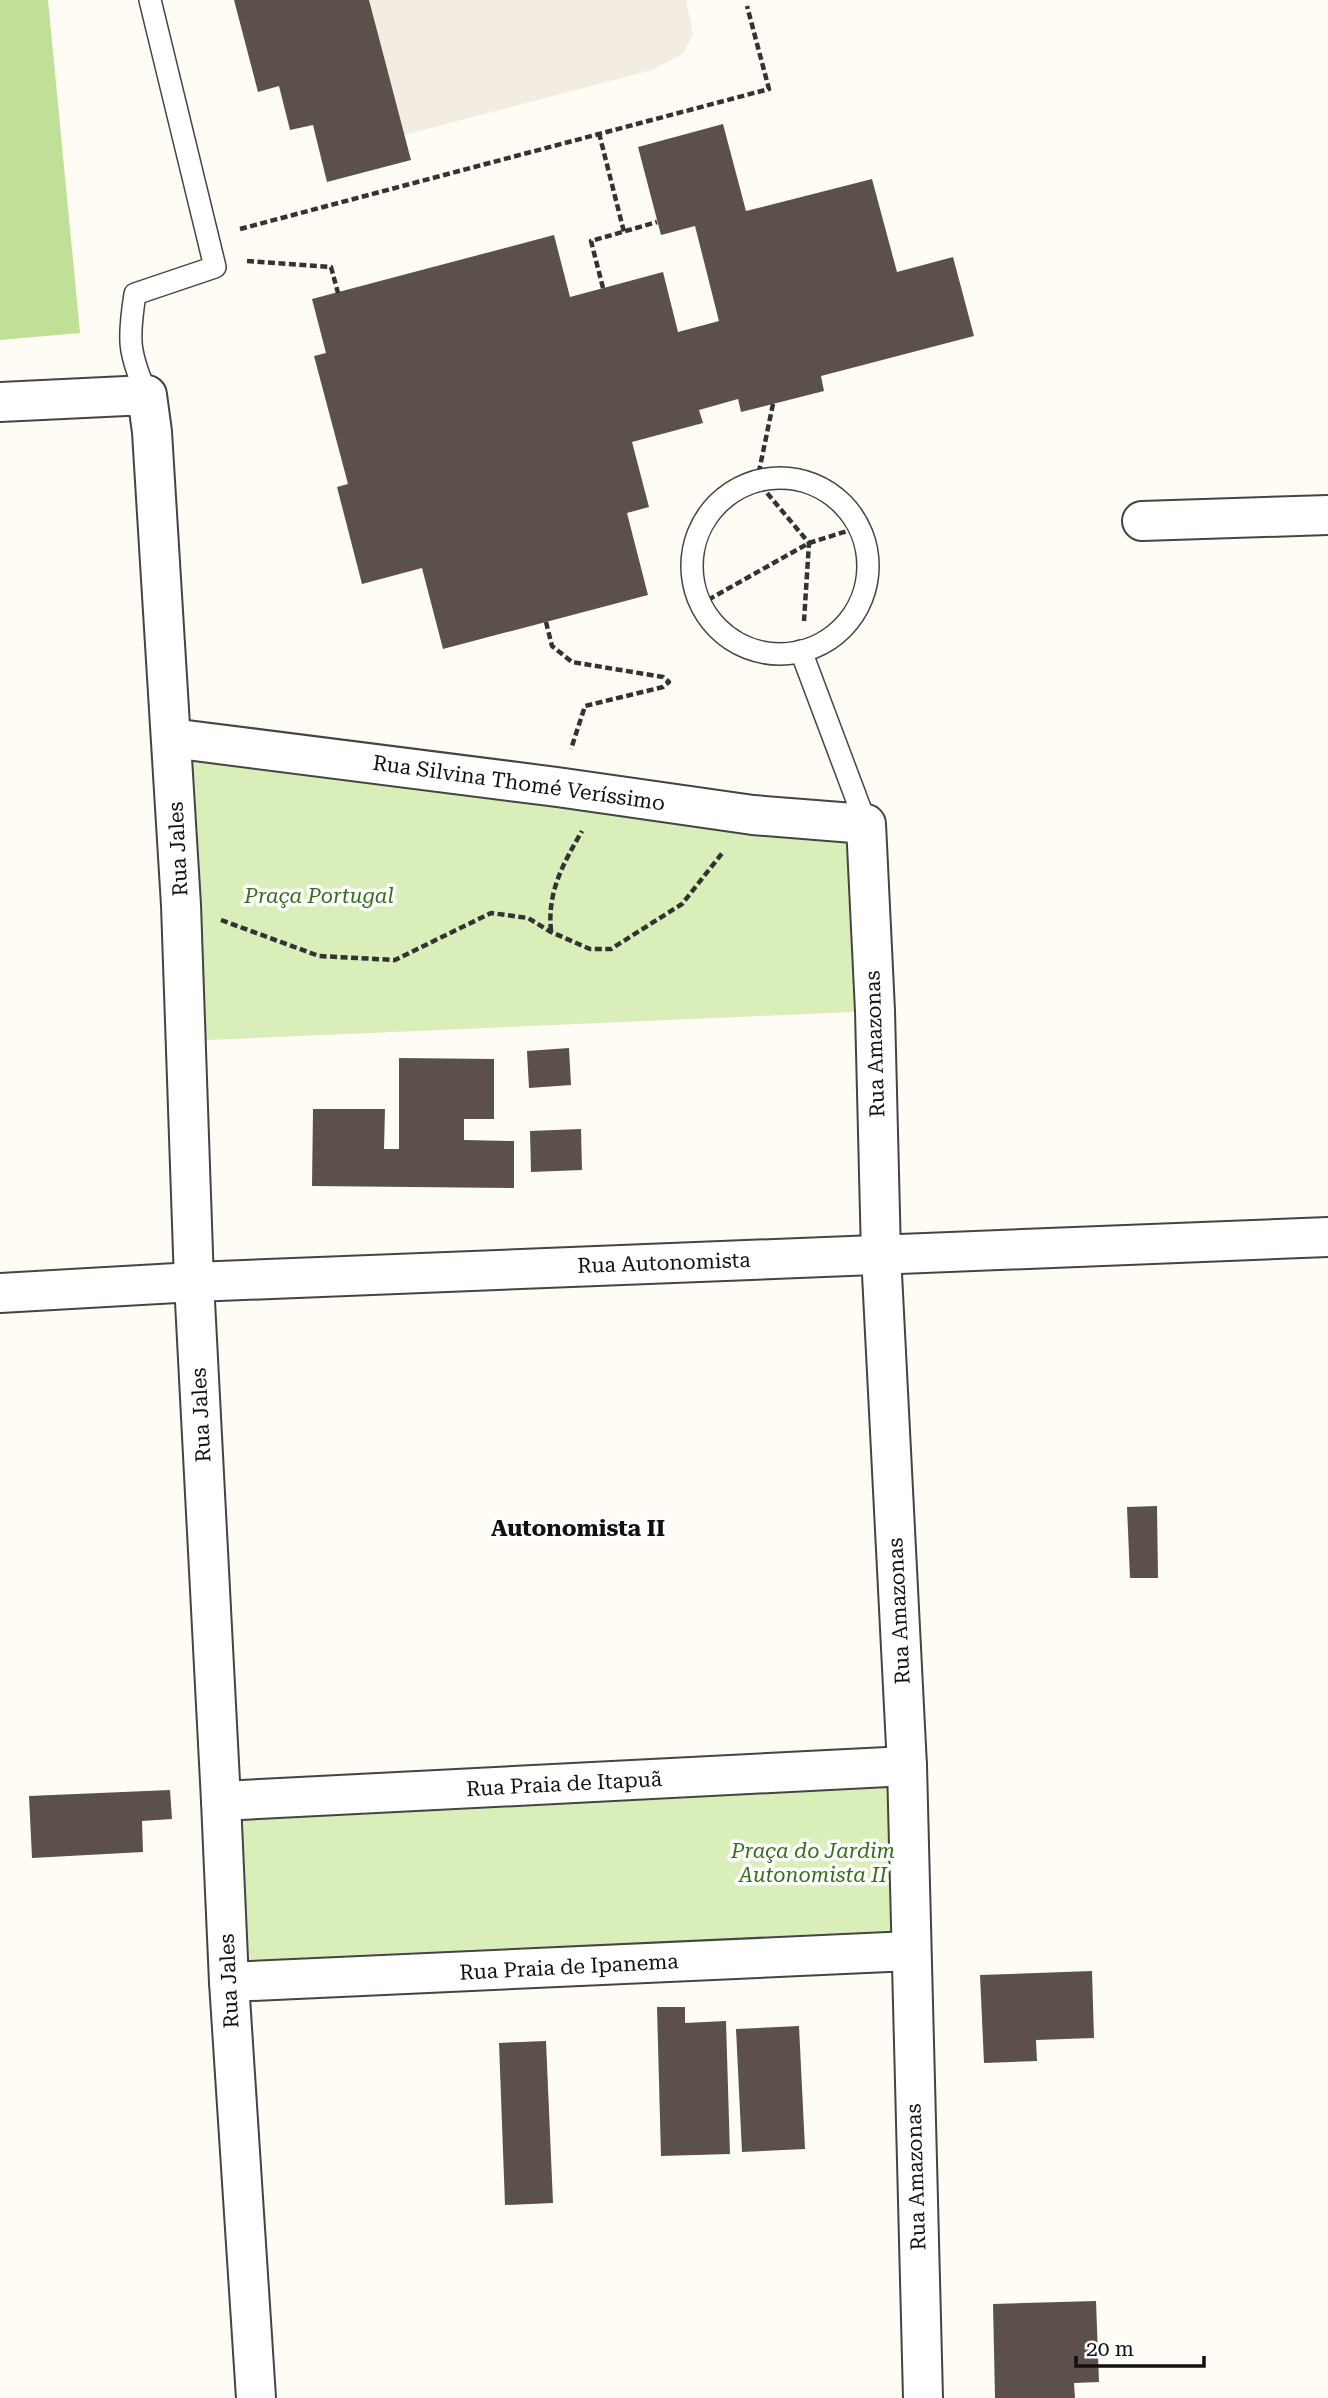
<svg xmlns="http://www.w3.org/2000/svg" width="1328" height="2398" font-family="'Roboto Serif',serif">
	<style>
		.green { fill: #daeeba }
		.forest { fill: #c0e098 }
		.plaza { fill: #f2ece1 }
		.building { fill: #5b504c }
		.lines { fill: none; stroke-linecap: round; stroke-linejoin: round }
		.lane-casing { stroke: #444; stroke-width: 24 }
		.street-casing { stroke: #444; stroke-width: 42 }
		.path { stroke: #333; stroke-width: 4.5; stroke-dasharray: 7 3.5; stroke-linecap: butt }
		.lane { stroke: #fff; stroke-width: 21 }
		.street { stroke: #fff; stroke-width: 38 }
		.labels { text-anchor: middle; stroke-width: 7; stroke-linejoin: round; paint-order: stroke }
		.street-label { font-size: 21px; fill: #111; stroke: #fff }
		.park-label { font-size: 21px; font-style: italic; fill: #356f1a; stroke: #fff }
		.neighbourhood-label { font-size: 23px; font-weight: bold; fill: #111; stroke: #fff }
	</style>
	<rect width="100%" height="100%" fill="#fffcf5"/>
	<!-- green -->
	<g class="green">
		<path d="M 171,738 L 866,824 L 875,1011 L 186,1041 Z"/>
		<path d="M 907,1766 L 910,1951 L 229,1982 L 221,1801 Z"/>
	</g>
	<!-- forest -->
	<path class="forest" d="M 0,0 L 48,0 L 80,333 L 0,340 Z"/>
	<!-- plaza -->
	<path class="plaza" d="M 369,0 L 686,0 L 693,35 L 682,54 L 652,70 L 404,135 Z"/>
	<!-- building -->
	<g class="building">
		<path d="M 234,0 L 369,0 L 411,160 L 327,182 L 313,125 L 290,130 L 279,86 L 258,92 Z"/>
		<path d="M 723,124 L 746,211 L 872,179 L 897,272 L 953,257 L 974,336 L 821,376 L 824,391 L 741,412 L 738,399 L 699,410 L 703,423 L 632,442 L 649,507 L 627,513 L 648,595 L 443,649 L 422,568 L 362,584 L 337,487 L 348,484 L 314,356 L 326,353 L 312,299 L 554,235 L 570,297 L 663,272 L 678,332 L 719,321 L 695,226 L 661,235 L 638,147 Z"/>
		<path d="M 569,1048 L 571,1085 L 529,1088 L 527,1051 Z"/>
		<path d="M 399,1058 L 494,1059 L 494,1119 L 464,1119 L 464,1140 L 514,1141 L 514,1188 L 312,1186 L 313,1109 L 385,1109 L 384,1149 L 399,1149 Z"/>
		<path d="M 581,1129 L 582,1170 L 531,1172 L 530,1131 Z"/>
		<path d="M 1157,1506 L 1158,1578 L 1130,1578 L 1127,1507 Z"/>
		<path d="M 170,1790 L 172,1819 L 142,1821 L 143,1852 L 32,1858 L 29,1796 Z"/>
		<path d="M 1092,1971 L 1094,2038 L 1036,2040 L 1037,2061 L 984,2063 L 980,1975 Z"/>
		<path d="M 657,2007 L 685,2007 L 685,2023 L 726,2021 L 730,2154 L 661,2156 Z"/>
		<path d="M 799,2026 L 805,2149 L 742,2152 L 736,2029 Z"/>
		<path d="M 546,2041 L 553,2203 L 505,2205 L 499,2043 Z"/>
		<path d="M 1096,2301 L 1099,2382 L 1074,2383 L 1075,2398 L 995,2398 L 993,2304 Z"/>
	</g>
	<g class="lines">
		<!-- lane casing -->
		<g class="lane-casing">
			<g id="lane">
				<path d="M 147,395 C 128,352 128,339 135,294 L 215,267 L 150,0"/>
				<circle cx="780" cy="566" r="88"/>
				<path d="M 801,651 L 866,824"/>
			</g>
		</g>
		<!-- street casing -->
		<g class="street-casing">
			<g id="street">
				<path d="M 0,402 L 147,395 L 152,432 L 181,905 L 194,1282 L 221,1801 L 229,1982 L 256,2398"/>
				<path d="M 1142,521 L 1328,515"/>
				<path d="M 171,738 L 557,787 L 753,815 L 866,824 L 875,1011 L 881,1254 L 907,1766 L 923,2398"/>
				<path d="M 0,1293 L 194,1282 L 1328,1237"/>
				<path d="M 221,1801 L 907,1766"/>
				<path d="M 229,1982 L 910,1951"/>
			</g>
		</g>
		<!-- path -->
		<g class="path">
			<path d="M 599,133 L 624,232"/>
			<path d="M 240,229 L 769,89 L 747,6"/>
			<path d="M 247,261 L 331,267 L 338,293"/>
			<path d="M 603,288 L 591,241 L 657,222"/>
			<path d="M 773,404 L 757,481 L 809,543 L 804,621"/>
			<path d="M 699,605 L 809,543 L 860,527"/>
			<path d="M 546,622 L 552,646 L 572,662 L 663,677 L 669,682 L 663,687 L 585,706 L 571,749"/>
			<path d="M 221,920 L 319,956 L 395,960 L 491,913 L 528,918 L 551,932 L 590,949 L 611,949 L 682,904 L 723,852"/>
			<path d="M 551,931 C 547,892 563,864 582,831"/>
		</g>
		<!-- lane -->
		<use href="#lane" class="lane"/>
		<!-- street -->
		<use href="#street" class="street"/>
	</g>
	<g class="labels">
		<!-- street labels -->
		<g class="street-label">
			<text transform="translate(519 783) rotate(8)" y="7">Rua Silvina Thomé Veríssimo</text>
			<text transform="translate(178 849) rotate(-93)" y="7">Rua Jales</text>
			<text transform="translate(875 1044) rotate(-92)" y="7">Rua Amazonas</text>
			<text transform="translate(664 1263) rotate(-2)" y="7">Rua Autonomista</text>
			<text transform="translate(201 1415) rotate(-93)" y="7">Rua Jales</text>
			<text transform="translate(899 1611) rotate(-93)" y="7">Rua Amazonas</text>
			<text transform="translate(564 1784) rotate(-3)" y="7">Rua Praia de Itapuã</text>
			<text transform="translate(569 1967) rotate(-3)" y="7">Rua Praia de Ipanema</text>
			<text transform="translate(229 1981) rotate(-93)" y="7">Rua Jales</text>
			<text transform="translate(916 2177) rotate(-92)" y="7">Rua Amazonas</text>
		</g>
		<!-- park labels -->
		<g class="park-label">
			<text x="319" y="903">Praça Portugal</text>
			<text x="813" y="1858">Praça do Jardim<tspan x="813" dy="24">Autonomista II</tspan></text>
		</g>
		<!-- neighbourhood labels -->
		<g class="neighbourhood-label">
			<text x="578" y="1536">Autonomista II</text>
		</g>
	</g>
	<!-- scale -->
	<path d="M1076 2356v10h128v-10" fill="none" stroke="#111111" stroke-width="3.5"/>
	<text x="1086" y="2356" font-size="21" fill="#111111" stroke="#ffffff" stroke-width="5" paint-order="stroke">20 m</text>
</svg>
